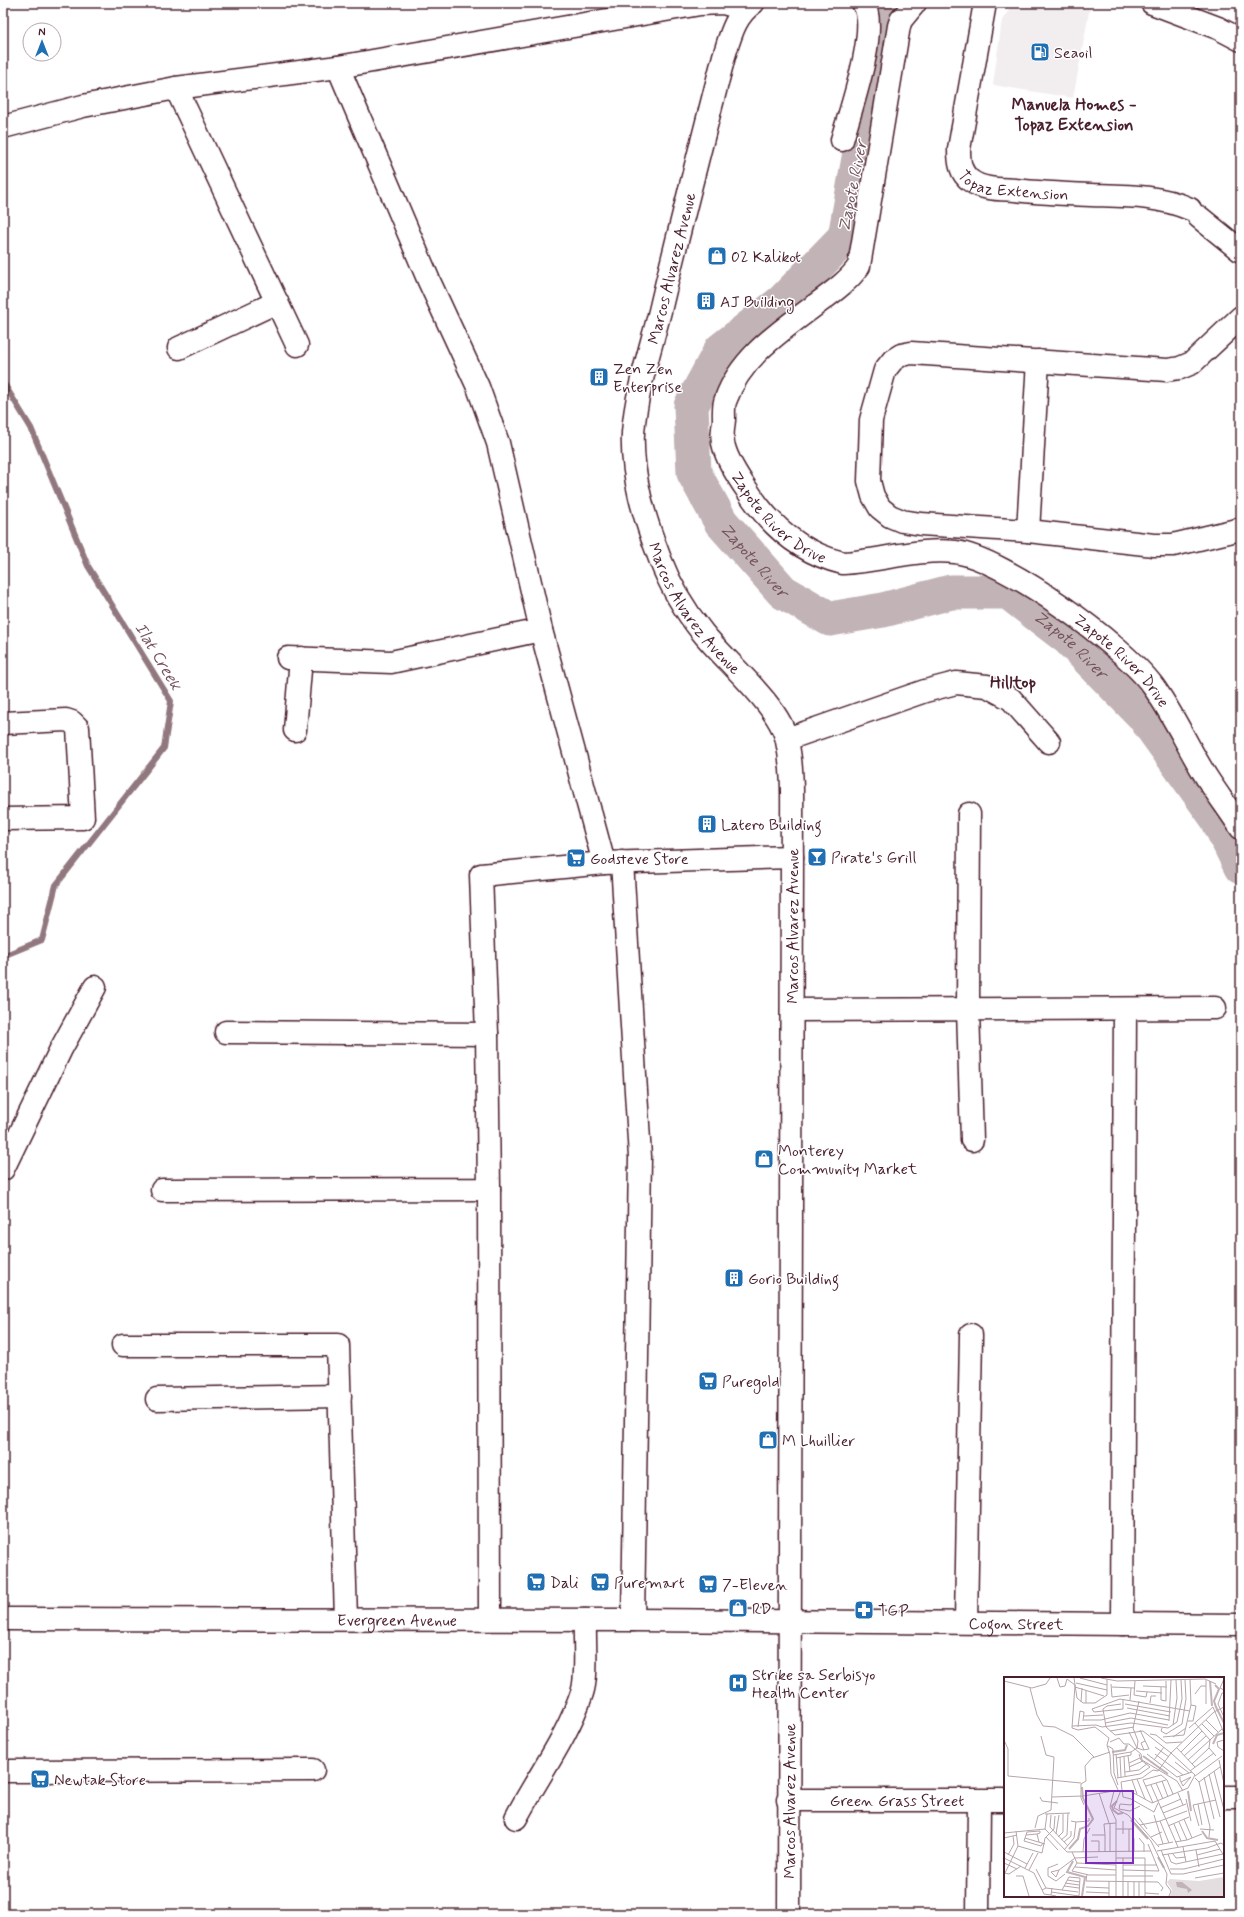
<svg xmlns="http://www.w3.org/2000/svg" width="1244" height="1917" font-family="Mynerve,sans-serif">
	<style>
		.built { fill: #f2eeef }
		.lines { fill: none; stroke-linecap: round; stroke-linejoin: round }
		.stream { stroke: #91787e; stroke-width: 6 }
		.river { stroke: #c1b3b6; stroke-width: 35 }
		.minor-casing { stroke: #4a1f2b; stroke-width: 25 }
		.major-casing { stroke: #4a1f2b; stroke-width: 25 }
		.minor { stroke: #fff; stroke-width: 22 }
		.major { stroke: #fff; stroke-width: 22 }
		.labels { text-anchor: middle; stroke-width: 3; stroke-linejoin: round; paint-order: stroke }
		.poi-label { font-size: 16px; fill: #4a1f2b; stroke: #fff; text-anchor: start }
		.street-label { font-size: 16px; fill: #4a1f2b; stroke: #fff }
		.neighbourhood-label { font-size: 17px; font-weight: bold; fill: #4a1f2b; stroke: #fff }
		.water-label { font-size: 17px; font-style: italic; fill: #74535c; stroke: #fff }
		.inset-river { fill: none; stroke: #c1b3b6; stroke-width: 2 }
		.inset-road { fill: none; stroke: #b7a5aa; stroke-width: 1 }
		.view { fill: #7b2cbf; fill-opacity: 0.15; stroke: #7b2cbf; stroke-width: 2 }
		.inset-edge { fill: none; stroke: #4a1f2b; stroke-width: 2 }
	</style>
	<rect width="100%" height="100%" fill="#fff"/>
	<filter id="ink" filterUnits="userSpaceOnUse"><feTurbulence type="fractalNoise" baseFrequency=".025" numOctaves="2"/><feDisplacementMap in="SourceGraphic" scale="8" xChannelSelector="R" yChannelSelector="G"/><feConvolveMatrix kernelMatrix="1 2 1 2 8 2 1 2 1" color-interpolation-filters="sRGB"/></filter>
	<g filter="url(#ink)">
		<!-- built -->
		<path class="built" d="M 1014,3 L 1065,3 L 1090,7 L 1073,98 L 993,85 L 1002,20 Z"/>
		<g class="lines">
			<!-- stream -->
			<path class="stream" d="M 3,382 L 31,428 L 88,566 L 171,701 L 164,748 L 56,885 L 42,940 L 3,956"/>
			<!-- river -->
			<path class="river" id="s1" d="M 883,3 L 884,17 L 845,237 L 783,301 L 721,350 L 691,406 L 694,473 L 721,522 L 783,592 L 830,619 L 883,610 L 951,592 L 1008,592 L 1069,639 L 1143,715 L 1217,818 L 1241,867"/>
			<!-- minor casing -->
			<g class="minor-casing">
				<g id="minor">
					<path id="s2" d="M 915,3 L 901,20 L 899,26 L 859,266 C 848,282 830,294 814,306 C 780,332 741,357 726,399 C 723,405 724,413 724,420 C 723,429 721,439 724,447 C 728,462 738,477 747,490 C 770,526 801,553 843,563 C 879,561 919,548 955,552 C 1004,558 1123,645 1153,686 C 1174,715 1188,748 1207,778 C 1218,795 1230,811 1241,828"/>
					<path id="s3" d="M 985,3 L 959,149 C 959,162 960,173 971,181 C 983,190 1001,189 1015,190 C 1041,193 1066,194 1091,195 C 1125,196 1158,195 1190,209"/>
					<path d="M 338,67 L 429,281 L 478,387 L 498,443 L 541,630 L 604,863"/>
					<path d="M 176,88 L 297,345"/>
					<path d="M 3,127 L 83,106 L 176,88 L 338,67 L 700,4 L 723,3 L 744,9"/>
					<path d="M 842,140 C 850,111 880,27 863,3"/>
					<path d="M 1199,217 L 1241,251"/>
					<path d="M 1241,317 L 1192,363 L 1180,368 L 1167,370 L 911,353 L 901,355 L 893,360 L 885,370 L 871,420 L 869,481 L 873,496 L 880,508 L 890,516 L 902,521 L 921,524 L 1028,531 L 1154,545 L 1173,545 L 1241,529"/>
					<path d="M 179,348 L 277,302"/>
					<path d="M 1028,531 L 1038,361"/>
					<path d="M 288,658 L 391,662 L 541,630"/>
					<path d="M 3,723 L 66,720 L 72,722 L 78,728 L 83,818 L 3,819"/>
					<path d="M 295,730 L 301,658"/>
					<path d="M 787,739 L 925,691 L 956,683 L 987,686 L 1011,699 L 1049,742"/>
					<path d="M 969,814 L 968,1009 L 972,1140"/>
					<path d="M 622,862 L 640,1157 L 633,1620"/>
					<path d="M 792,1010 L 1215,1008"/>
					<path d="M 226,1032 L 487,1034"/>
					<path d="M 3,1169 L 61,1049 L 95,987"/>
					<path d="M 489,1189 L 490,1619"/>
					<path d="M 162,1190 L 489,1189 L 487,1034 L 481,875 L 604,863 L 792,857"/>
					<path d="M 123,1345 L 338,1345 L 346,1619"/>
					<path d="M 157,1399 L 340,1396"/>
					<path id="s4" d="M 3,1619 L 633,1620 L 1241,1625"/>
					<path d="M 966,1622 L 971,1335"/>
					<path d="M 1122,1624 L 1125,1009"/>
					<path d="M 3,1771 L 313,1770"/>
					<path d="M 1223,1797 L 1241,1797"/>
					<path id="s5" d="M 788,1800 L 1005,1800"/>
					<path d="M 516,1818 C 538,1776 567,1738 582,1693 C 588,1676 584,1639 585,1620"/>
					<path d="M 978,1914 L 979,1801"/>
				</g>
			</g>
			<!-- major casing -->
			<g class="major-casing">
				<g id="major">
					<path id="s6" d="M 753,3 C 735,15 730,37 724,56 C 702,141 680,226 660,311 C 650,351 636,392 633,433 C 631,476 645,520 660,559 C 670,585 685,611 703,633 C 726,662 780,706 787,741 C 795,777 791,820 792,857 L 789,1914"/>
					<path d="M 1152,3 L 1218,28 L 1241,40"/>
				</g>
			</g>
			<!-- minor -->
			<use href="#minor" class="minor"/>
			<!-- major -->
			<use href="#major" class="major"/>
		</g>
	</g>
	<!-- icons -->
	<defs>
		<g id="fuel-square" transform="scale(1)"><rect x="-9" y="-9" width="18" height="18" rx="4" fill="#1f6fb2" stroke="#fff"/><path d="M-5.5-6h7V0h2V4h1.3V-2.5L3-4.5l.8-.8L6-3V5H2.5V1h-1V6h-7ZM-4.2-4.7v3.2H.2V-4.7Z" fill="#fff"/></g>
		<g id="shop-square" transform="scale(1)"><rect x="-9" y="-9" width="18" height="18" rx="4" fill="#1f6fb2" stroke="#fff"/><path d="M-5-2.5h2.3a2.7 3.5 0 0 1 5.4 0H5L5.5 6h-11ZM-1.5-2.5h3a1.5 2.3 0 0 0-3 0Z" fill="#fff"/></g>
		<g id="building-square" transform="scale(1)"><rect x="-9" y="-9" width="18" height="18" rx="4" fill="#1f6fb2" stroke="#fff"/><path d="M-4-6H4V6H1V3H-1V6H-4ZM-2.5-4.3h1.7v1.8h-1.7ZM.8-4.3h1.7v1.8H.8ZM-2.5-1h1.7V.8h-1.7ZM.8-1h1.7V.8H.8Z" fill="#fff"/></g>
		<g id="bar-square" transform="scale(1)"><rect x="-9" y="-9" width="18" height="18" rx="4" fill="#1f6fb2" stroke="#fff"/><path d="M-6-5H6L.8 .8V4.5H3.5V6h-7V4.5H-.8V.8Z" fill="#fff"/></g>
		<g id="supermarket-square" transform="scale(1)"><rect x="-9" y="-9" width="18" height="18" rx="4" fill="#1f6fb2" stroke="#fff"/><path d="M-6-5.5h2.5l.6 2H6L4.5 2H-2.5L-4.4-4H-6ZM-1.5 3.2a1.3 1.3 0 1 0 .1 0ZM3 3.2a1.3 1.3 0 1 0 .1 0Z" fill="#fff"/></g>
		<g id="pharmacy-square" transform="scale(1)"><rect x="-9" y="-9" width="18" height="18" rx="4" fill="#1f6fb2" stroke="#fff"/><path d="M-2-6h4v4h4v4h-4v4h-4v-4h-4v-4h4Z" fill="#fff"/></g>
		<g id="hospital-square" transform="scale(1)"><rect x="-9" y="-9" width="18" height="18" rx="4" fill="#1f6fb2" stroke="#fff"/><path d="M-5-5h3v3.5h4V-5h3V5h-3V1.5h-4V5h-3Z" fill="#fff"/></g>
	</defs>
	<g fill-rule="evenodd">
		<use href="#fuel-square" x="1040" y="52"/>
		<use href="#shop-square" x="717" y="256"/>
		<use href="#building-square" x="706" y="301"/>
		<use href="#building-square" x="599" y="377"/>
		<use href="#building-square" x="707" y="824"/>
		<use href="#bar-square" x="817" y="857"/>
		<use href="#supermarket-square" x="576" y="858"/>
		<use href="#shop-square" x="764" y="1159"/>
		<use href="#building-square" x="734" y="1278"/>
		<use href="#supermarket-square" x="708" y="1381"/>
		<use href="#shop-square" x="768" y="1440"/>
		<use href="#supermarket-square" x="536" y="1582"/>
		<use href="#supermarket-square" x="600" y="1582"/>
		<use href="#supermarket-square" x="708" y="1584"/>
		<use href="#shop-square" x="738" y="1608"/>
		<use href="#pharmacy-square" x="864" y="1610"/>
		<use href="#hospital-square" x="738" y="1683"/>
		<use href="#supermarket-square" x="40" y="1779"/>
	</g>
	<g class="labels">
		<!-- poi labels -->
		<g class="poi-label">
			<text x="1054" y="58">Seaoil</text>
			<text x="731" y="262">02 Kalikot</text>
			<text x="720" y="307">AJ Building</text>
			<text x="613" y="374">Zen Zen<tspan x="613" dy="18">Enterprise</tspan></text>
			<text x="721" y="830">Latero Building</text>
			<text x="831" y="863">Pirate's Grill</text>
			<text x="590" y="864">Godsteve Store</text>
			<text x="778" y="1156">Monterey<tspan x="778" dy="18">Community Market</tspan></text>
			<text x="748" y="1284">Gorio Building</text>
			<text x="722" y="1387">Puregold</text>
			<text x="782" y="1446">M Lhuillier</text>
			<text x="550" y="1588">Dali</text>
			<text x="614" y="1588">Puremart</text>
			<text x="722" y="1590">7-Eleven</text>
			<text x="752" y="1614">RD</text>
			<text x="878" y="1616">TGP</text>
			<text x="752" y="1680">Strike sa Serbisyo<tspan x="752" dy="18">Health Center</tspan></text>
			<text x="54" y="1785">Newtak Store</text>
		</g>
		<!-- street labels -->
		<g class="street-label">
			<text dy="6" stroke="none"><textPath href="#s3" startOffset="227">Topaz Extension</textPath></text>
			<text transform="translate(671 268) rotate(-76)" y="6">Marcos Alvarez Avenue</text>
			<text dy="6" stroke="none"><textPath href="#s2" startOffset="602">Zapote River Drive</textPath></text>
			<text dy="6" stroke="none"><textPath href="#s6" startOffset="640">Marcos Alvarez Avenue</textPath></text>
			<text dy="6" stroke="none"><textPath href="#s2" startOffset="998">Zapote River Drive</textPath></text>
			<text transform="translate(792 926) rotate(-90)" y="6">Marcos Alvarez Avenue</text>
			<text dy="6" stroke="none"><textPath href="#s4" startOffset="394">Evergreen Avenue</textPath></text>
			<text dy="6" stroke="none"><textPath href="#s4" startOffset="1013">Cogon Street</textPath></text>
			<text dy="6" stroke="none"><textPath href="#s5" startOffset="109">Green Grass Street</textPath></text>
			<text transform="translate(789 1801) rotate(-90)" y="6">Marcos Alvarez Avenue</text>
		</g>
		<!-- neighbourhood labels -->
		<g class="neighbourhood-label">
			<text x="1074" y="110">Manuela Homes -<tspan x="1074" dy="20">Topaz Extension</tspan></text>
			<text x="1013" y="688">Hilltop</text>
		</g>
		<!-- water labels -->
		<g class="water-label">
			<text transform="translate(852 186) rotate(-79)" y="6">Zapote River</text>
			<text dy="6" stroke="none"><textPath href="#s1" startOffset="643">Zapote River</textPath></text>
			<text dy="6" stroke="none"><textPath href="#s1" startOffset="1003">Zapote River</textPath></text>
			<text transform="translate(159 656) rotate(59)" y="6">Ilat Creek</text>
		</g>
	</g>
	<!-- overview -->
	<g transform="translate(1004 1677)">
		<rect width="220" height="220" fill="#fff"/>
		<path d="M 220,200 L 220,219 L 166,219 L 168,213 L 163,205 L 166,202 L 195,204 Z" fill="#e5dee0"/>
		<path d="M 172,205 L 178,205 L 188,213 L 184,216 L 183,212 L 173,210 Z" fill="#c1b3b6"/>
		<path class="inset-river" d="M 206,4 L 208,29M 211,8 L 215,12 L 210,24 L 212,30 L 220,46M 209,67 L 213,58 L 220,56M 108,75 L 121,73 L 123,68M 139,79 L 164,97M 184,114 L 187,134M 113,124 L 108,129 L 109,133 L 114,137 L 119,136M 127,143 L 144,162M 198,154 L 203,161 L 214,163M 65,172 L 74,162 L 76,152 L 84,149 L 89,142 L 79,121 L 78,110M 154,180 L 160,191M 69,184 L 63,195 L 81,200 L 78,219"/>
		<path class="inset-road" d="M 53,1 L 56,10 L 61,9 L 63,2 L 71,8 L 68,51 L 74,53 L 91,50 L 105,61 L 103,68 L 106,78 L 107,97 L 114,113M 70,1 L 73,21 L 79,26 L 91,26 L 103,18 L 103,2M 76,1 L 103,8M 97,1 L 113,4 L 201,2 L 212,7M 220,2 L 216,11 L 220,13M 202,3 L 202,27M 0,4 L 28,11 L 42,7 L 46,1M 131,4 L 130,18 L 142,20 L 143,15M 72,6 L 103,13M 107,7 L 108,20 L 125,18M 139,9 L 163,10M 71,10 L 100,19M 108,10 L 130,11M 157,10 L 157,23 L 162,24 L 162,4M 26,11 L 33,38 L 39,49 L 51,50 L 69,59 L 90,80M 82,13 L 82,26M 132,14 L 158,16M 220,16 L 218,16 L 214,27 L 220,40M 191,17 L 197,9 L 202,9M 119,23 L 119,32 L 90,35 L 88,32 L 116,22 L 186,34M 126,23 L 127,11M 77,25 L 78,11M 146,26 L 147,19 L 152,19M 117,27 L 103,29 L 99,32 L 102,50 L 111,58 L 139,54 L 167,76 L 154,94 L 149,93 L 138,101 L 117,105 L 119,120 L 127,122M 121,27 L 167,35M 123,31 L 166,39M 80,39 L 99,38M 80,43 L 97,43 L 126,36 L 165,43M 202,43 L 214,55M 165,44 L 167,3M 184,44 L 189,44 L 192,29 L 187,28M 101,46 L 127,41 L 164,48M 191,46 L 206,63 L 205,71 L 212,79M 198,47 L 210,59M 169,48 L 173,21 L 172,3M 68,49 L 92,48 L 98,50 L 127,46 L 164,51 L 173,45 L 178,22 L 177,3M 74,50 L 76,34 L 80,35 L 79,44M 158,51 L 157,54 L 162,57 L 178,47 L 182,22 L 181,3M 185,51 L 209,30 L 220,56M 106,54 L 130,50M 125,55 L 133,71 L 139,73 L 145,72 L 136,53M 146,57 L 152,58 L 162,66 L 178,65M 159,60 L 180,58 L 187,28 L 186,2M 169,60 L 182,51M 0,63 L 4,72 L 4,99 L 77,106M 220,63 L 213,65 L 214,70 L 220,74M 106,65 L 115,61 L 120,67 L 125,67 L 137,77 L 138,83 L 173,104 L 179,114M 104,69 L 109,72 L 110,96 L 114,108M 151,70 L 165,80M 173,71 L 191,90M 140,73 L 137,66 L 141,64M 177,75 L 198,54M 112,77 L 114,101M 143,77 L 173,100 L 188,95M 151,77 L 179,98M 109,78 L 127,75 L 133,71 L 134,64 L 129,51 L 135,24M 124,79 L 126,94M 180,79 L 202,59M 116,80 L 117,100M 120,80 L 121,99M 112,81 L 127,78 L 127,75M 150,83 L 160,70M 184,83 L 218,52M 215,83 L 220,107M 171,85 L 185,96M 125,86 L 136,81M 188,87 L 205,71M 125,90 L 139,84M 186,94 L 210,76M 210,94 L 220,133M 121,95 L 135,93 L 144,86M 205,97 L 216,140M 191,99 L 218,79M 176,100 L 176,103 L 179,109 L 187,100 L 177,105M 200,100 L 210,142M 113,101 L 136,97 L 146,90 L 137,83 L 135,77M 191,101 L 195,105 L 206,150 L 205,160M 133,102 L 141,122M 128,103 L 133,117M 139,103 L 157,98 L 163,103 L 169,117M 139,103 L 149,126M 158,104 L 164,120M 195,105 L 216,90M 152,106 L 159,122M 147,108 L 174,170M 142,109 L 162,103M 117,113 L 110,131 L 124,138 L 147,164 L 163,197 L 162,207 L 167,214 L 165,219M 95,116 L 105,146M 174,116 L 179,128M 36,120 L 38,124 L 54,126M 48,120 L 79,119 L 110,114M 127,122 L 150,135 L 154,126M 182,122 L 187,144M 130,124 L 127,128 L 116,127 L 115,132 L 126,134 L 136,129M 194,127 L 198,148M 80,128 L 77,121 L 77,107 L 82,104 L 81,89 L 88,81 L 106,75M 156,131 L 177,122M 159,136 L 182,127M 41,137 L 66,136M 43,137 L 41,152 L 63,175 L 147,174M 47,138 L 46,150 L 64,169M 150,138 L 159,167M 129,140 L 155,170M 135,141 L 143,152M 180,142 L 188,161M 119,144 L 119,157M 156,144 L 165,166M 72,145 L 85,144 L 85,141M 175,145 L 183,163M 106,146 L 106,175M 170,147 L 177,164M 136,148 L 156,144 L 183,134M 164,149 L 185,140M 195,149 L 189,128 L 212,123M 31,151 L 34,139 L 47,133 L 50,80 L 42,78 L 37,59M 112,152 L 128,152M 196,152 L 210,153M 0,156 L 41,152M 52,157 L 55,138M 22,158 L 21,161 L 41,167M 22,158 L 23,155 L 36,154 L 36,156 L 33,157M 22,158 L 33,157 L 35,165M 88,158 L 101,158 L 100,147 L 112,146M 101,158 L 101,175M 42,160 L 54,173M 54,160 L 59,155 L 59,137M 147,160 L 158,155M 0,161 L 13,158M 21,161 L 20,164 L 37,169 L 39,166M 130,161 L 130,175M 135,161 L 140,167 L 140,175M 57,163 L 63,158 L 64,136M 87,164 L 95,164 L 95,175M 60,165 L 67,159 L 67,154M 171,165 L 183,163 L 198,157M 154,168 L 169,165M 14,169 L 38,176 L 41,161 L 50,152 L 51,139M 179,170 L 182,185M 60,173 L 70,161 L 72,145 L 67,144M 157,173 L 167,197 L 179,197 L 220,188M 192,173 L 195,190M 153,174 L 211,164 L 220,179M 0,175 L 23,187M 68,175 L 73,186 L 68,194 L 85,198 L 112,198M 79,175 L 80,162 L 86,151M 125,175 L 125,152M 164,177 L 167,185 L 172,187 L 219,177M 169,177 L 172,181 L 182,180M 4,178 L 10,167 L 9,159M 158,178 L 203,171 L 217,166 L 220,168M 193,178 L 216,172M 0,181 L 30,196 L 40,217 L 47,218M 112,181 L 141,181 L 141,219M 0,186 L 13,192M 73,186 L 112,188M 54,187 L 44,191 L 44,199 L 52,204 L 61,197M 119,188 L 153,188M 71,190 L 112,193M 21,191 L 29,176M 32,192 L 42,211M 166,192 L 180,192 L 220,182M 25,193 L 34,176M 55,193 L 47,195 L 52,200 L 55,193 L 71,181 L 94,180M 119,193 L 155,194 L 144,167M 0,196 L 5,197 L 17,189M 1,196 L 14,169 L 12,154M 83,197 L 82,204 L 154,205 L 159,211 L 157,214M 12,199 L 19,199 L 25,219M 119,199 L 149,199M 191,201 L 220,196M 63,203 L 76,205M 124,205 L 124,219M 61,206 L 75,208M 60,209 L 75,211M 82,210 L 105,211M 48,211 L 47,218 L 52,219M 38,213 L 42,211 L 74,215M 58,213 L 65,200 L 76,201 L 75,219M 47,215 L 75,219M 82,215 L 105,216M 141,216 L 155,217M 105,219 L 105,204M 112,219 L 112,143 L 106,130 L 110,114 L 126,114 L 148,126 L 184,111 L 191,98 L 167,76 L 210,35 L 220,30M 119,219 L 119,181M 130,219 L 130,205M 135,219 L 135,205"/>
		<path class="view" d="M 82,114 L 129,114 L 129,186 L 82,186 Z"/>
		<rect width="220" height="220" class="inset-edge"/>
	</g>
	<!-- margin -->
	<rect width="1244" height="1917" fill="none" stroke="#fff" stroke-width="16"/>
	<rect x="8" y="8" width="1228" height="1901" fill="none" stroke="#4a1f2b" stroke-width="1.5" filter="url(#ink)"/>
	<!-- north arrow -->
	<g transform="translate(42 42)"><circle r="19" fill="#ffffff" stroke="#b7a5aa"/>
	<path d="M0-3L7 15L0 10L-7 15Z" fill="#1f6fb2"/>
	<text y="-6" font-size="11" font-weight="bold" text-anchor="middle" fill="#4a1f2b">N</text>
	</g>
</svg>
